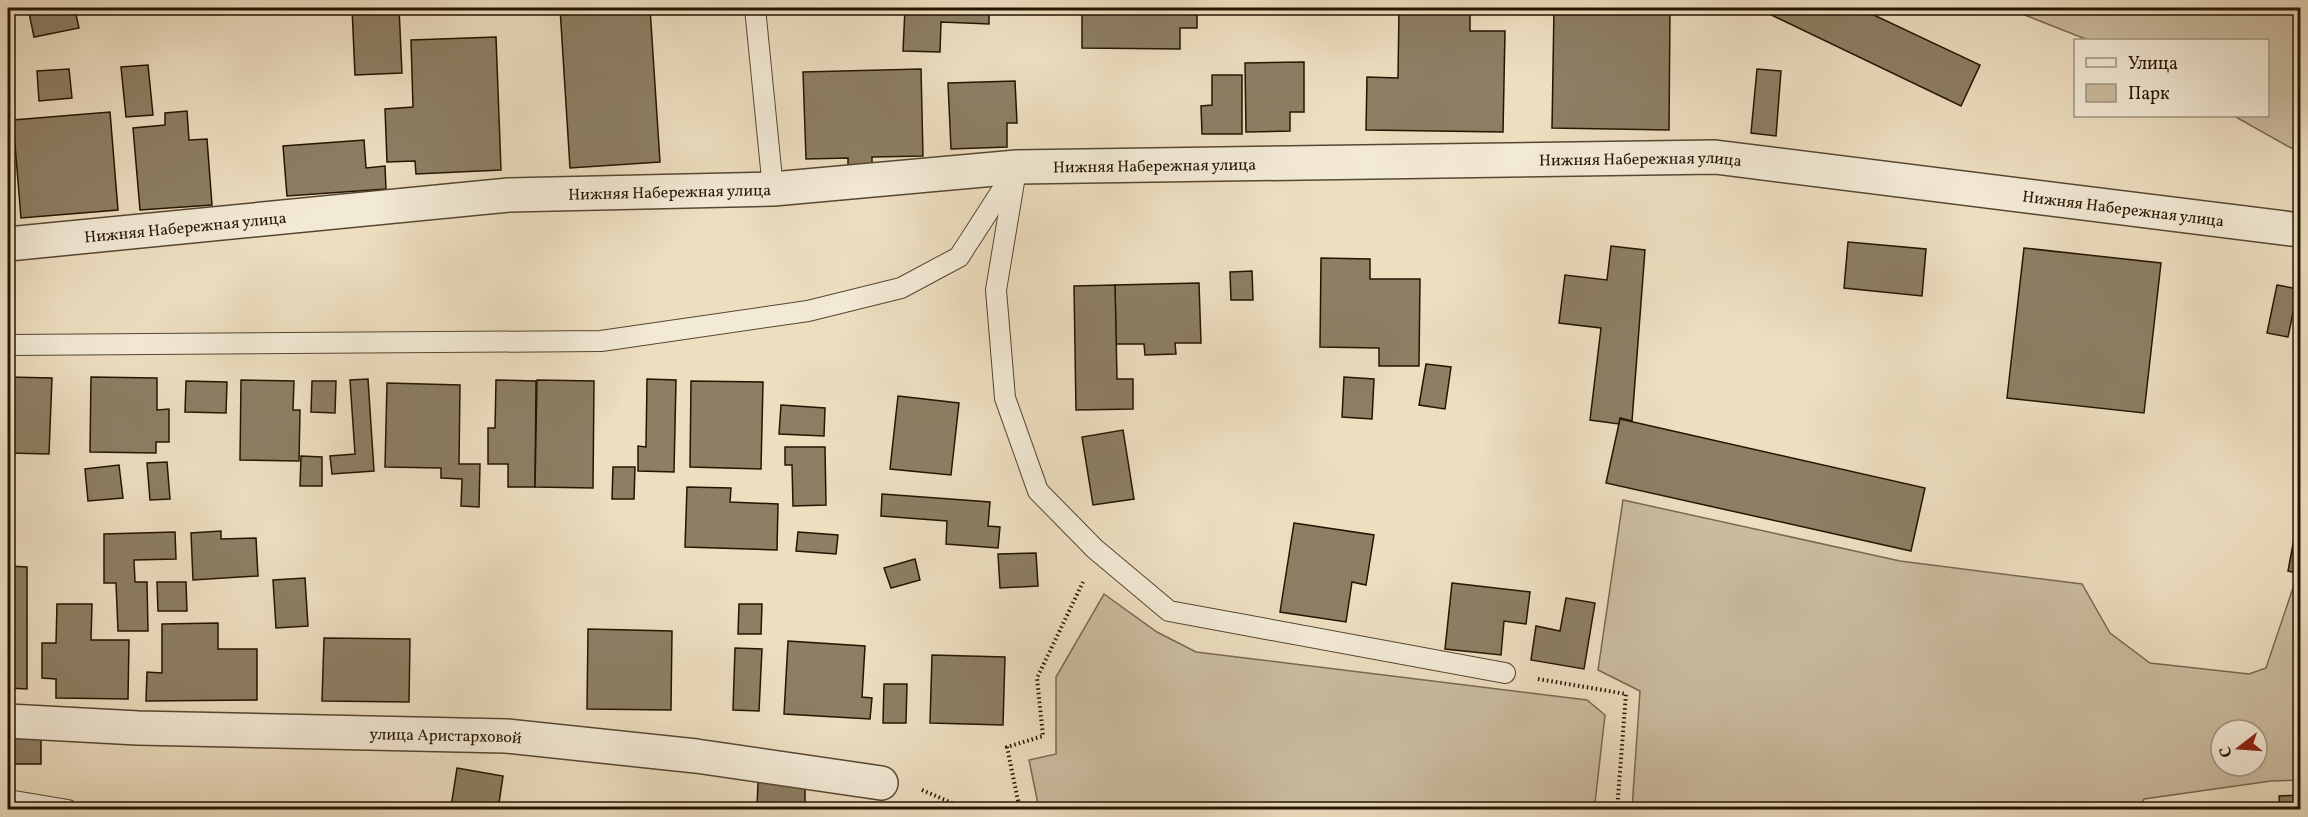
<svg xmlns="http://www.w3.org/2000/svg" width="2308" height="817" font-family="Vollkorn,serif">
	<style>
		.green { fill: #cbbca0; stroke: #786850; stroke-width: 1.5; fill-rule: evenodd }
		.building { fill: #8d7e64; stroke: #241501; stroke-width: 1.5 }
		.lines { fill: none; stroke-linecap: round; stroke-linejoin: round }
		.service-casing { stroke: #564731; stroke-width: 22 }
		.minor-casing { stroke: #564731; stroke-width: 36 }
		.path { stroke: #241501; stroke-width: 4; stroke-dasharray: 1.5 3; stroke-linecap: butt }
		.service { stroke: #f3ead6; stroke-width: 20 }
		.minor { stroke: #f3ead6; stroke-width: 33 }
		.labels { text-anchor: middle; stroke-width: 5; stroke-linejoin: round; paint-order: stroke }
		.street-label { font-size: 16px; fill: #241501; stroke: #f3ead6 }
	</style>
	<rect width="100%" height="100%" fill="#eddec0"/>
	<filter id="stains"><feTurbulence type="fractalNoise" baseFrequency=".00333" numOctaves="4"/><feColorMatrix values="0 0 0 0 .2 0 0 0 0 .09 0 0 0 0 .02 0 0 0 .5 -.17"/></filter>
	<radialGradient id="worn" r=".72"><stop offset=".6" stop-color="#630" stop-opacity="0"/><stop offset="1" stop-color="#630" stop-opacity=".3"/></radialGradient>
	<!-- green -->
	<g class="green">
		<path d="M 2007,8 L 2300,8 L 2300,153 L 2234,116 L 2268,116 L 2268,40 L 2088,40 Z"/>
		<path d="M 1623,500 L 1900,561 L 2082,584 L 2110,633 L 2150,663 L 2249,674 L 2266,668 L 2295,582 L 2300,582 L 2300,780 L 2271,781 L 2144,799 L 2139,810 L 1632,809 L 1640,691 L 1598,670 ZM 2221,730 L 2257,730 L 2257,766 L 2221,766 Z"/>
		<path d="M 1104,594 L 1157,632 L 1196,652 L 1587,700 L 1605,715 L 1595,803 L 1587,810 L 1039,809 L 1029,760 L 1056,754 L 1056,677 Z"/>
	</g>
	<!-- building -->
	<g class="building">
		<path d="M 28,8 L 89,8 L 75,10 L 79,28 L 34,37 Z"/>
		<path d="M 352,8 L 399,8 L 402,73 L 355,75 Z"/>
		<path d="M 560,8 L 650,8 L 660,162 L 570,168 Z"/>
		<path d="M 905,8 L 989,8 L 989,24 L 941,22 L 940,52 L 903,51 Z"/>
		<path d="M 1082,8 L 1197,8 L 1197,28 L 1180,28 L 1180,49 L 1082,48 Z"/>
		<path d="M 1399,8 L 1470,8 L 1470,31 L 1505,31 L 1503,132 L 1366,130 L 1367,77 L 1398,78 Z"/>
		<path d="M 1554,8 L 1670,8 L 1669,130 L 1552,128 Z"/>
		<path d="M 1762,8 L 1859,8 L 1980,65 L 1961,106 L 1761,10 Z"/>
		<path d="M 496,37 L 501,170 L 416,174 L 415,161 L 387,162 L 385,109 L 413,107 L 411,40 Z"/>
		<path d="M 1304,62 L 1304,112 L 1290,112 L 1290,131 L 1246,132 L 1245,63 Z"/>
		<path d="M 148,65 L 153,115 L 126,117 L 121,67 Z"/>
		<path d="M 69,69 L 72,98 L 39,101 L 37,71 Z"/>
		<path d="M 921,69 L 923,156 L 872,157 L 872,171 L 848,172 L 848,158 L 806,159 L 803,72 Z"/>
		<path d="M 1757,69 L 1781,71 L 1776,136 L 1751,133 Z"/>
		<path d="M 1212,75 L 1242,75 L 1242,134 L 1202,134 L 1201,106 L 1212,105 Z"/>
		<path d="M 1015,81 L 1017,123 L 1007,123 L 1007,147 L 951,149 L 948,83 Z"/>
		<path d="M 187,111 L 189,140 L 207,139 L 212,205 L 140,210 L 133,128 L 165,125 L 165,113 Z"/>
		<path d="M 110,112 L 118,210 L 21,218 L 13,120 Z"/>
		<path d="M 364,140 L 366,168 L 385,166 L 386,189 L 287,196 L 283,146 Z"/>
		<path d="M 1848,242 L 1926,249 L 1922,296 L 1844,288 Z"/>
		<path d="M 1611,246 L 1645,250 L 1632,421 L 1620,418 L 1619,424 L 1590,420 L 1601,328 L 1559,323 L 1565,275 L 1607,280 Z"/>
		<path d="M 2024,248 L 2161,263 L 2144,413 L 2007,398 Z"/>
		<path d="M 1321,258 L 1370,259 L 1370,279 L 1420,279 L 1419,366 L 1379,366 L 1379,348 L 1320,347 Z"/>
		<path d="M 1252,271 L 1253,300 L 1231,300 L 1230,272 Z"/>
		<path d="M 1199,283 L 1201,343 L 1175,343 L 1176,354 L 1145,355 L 1144,344 L 1116,344 L 1115,285 Z"/>
		<path d="M 1115,285 L 1117,379 L 1133,379 L 1133,409 L 1076,410 L 1074,286 Z"/>
		<path d="M 2277,285 L 2298,289 L 2288,337 L 2267,333 Z"/>
		<path d="M 1426,364 L 1451,367 L 1445,409 L 1419,405 Z"/>
		<path d="M 8,377 L 52,378 L 49,454 L 8,453 Z"/>
		<path d="M 91,377 L 157,378 L 157,410 L 169,409 L 169,442 L 156,442 L 156,453 L 90,452 Z"/>
		<path d="M 1344,377 L 1374,379 L 1372,419 L 1342,417 Z"/>
		<path d="M 368,379 L 374,471 L 332,474 L 330,456 L 355,454 L 350,380 Z"/>
		<path d="M 647,379 L 676,380 L 674,472 L 638,471 L 638,446 L 646,447 Z"/>
		<path d="M 241,380 L 294,381 L 293,410 L 300,410 L 299,461 L 240,460 Z"/>
		<path d="M 496,380 L 536,381 L 535,487 L 508,487 L 508,464 L 488,464 L 488,428 L 495,428 Z"/>
		<path d="M 537,380 L 594,381 L 593,488 L 535,487 Z"/>
		<path d="M 186,381 L 227,382 L 226,413 L 185,412 Z"/>
		<path d="M 312,381 L 336,381 L 335,413 L 311,412 Z"/>
		<path d="M 691,381 L 763,382 L 761,469 L 690,467 Z"/>
		<path d="M 387,383 L 460,385 L 459,464 L 480,464 L 479,507 L 461,506 L 462,479 L 441,478 L 441,468 L 385,467 Z"/>
		<path d="M 898,396 L 959,403 L 951,475 L 890,469 Z"/>
		<path d="M 781,405 L 825,408 L 824,436 L 779,434 Z"/>
		<path d="M 1620,419 L 1925,488 L 1911,551 L 1606,483 Z"/>
		<path d="M 1123,430 L 1134,499 L 1093,505 L 1082,437 Z"/>
		<path d="M 785,447 L 825,447 L 826,505 L 793,506 L 792,465 L 785,465 Z"/>
		<path d="M 301,456 L 322,457 L 322,486 L 300,486 Z"/>
		<path d="M 167,462 L 170,499 L 150,500 L 147,463 Z"/>
		<path d="M 119,465 L 123,498 L 88,501 L 85,469 Z"/>
		<path d="M 613,467 L 635,467 L 634,499 L 612,499 Z"/>
		<path d="M 687,487 L 731,488 L 730,502 L 778,504 L 777,550 L 685,547 Z"/>
		<path d="M 882,494 L 990,502 L 988,526 L 1000,527 L 998,548 L 946,544 L 947,521 L 881,516 Z"/>
		<path d="M 2299,512 L 2300,512 L 2300,574 L 2288,571 Z"/>
		<path d="M 1294,523 L 1374,535 L 1366,585 L 1352,582 L 1346,622 L 1280,612 Z"/>
		<path d="M 221,531 L 221,539 L 256,538 L 258,576 L 193,580 L 191,533 Z"/>
		<path d="M 175,532 L 176,559 L 134,560 L 135,582 L 147,582 L 148,631 L 118,631 L 116,583 L 104,583 L 104,534 Z"/>
		<path d="M 798,532 L 838,535 L 836,554 L 796,551 Z"/>
		<path d="M 1036,553 L 1038,586 L 1000,588 L 998,554 Z"/>
		<path d="M 915,559 L 920,580 L 891,588 L 884,568 Z"/>
		<path d="M 8,566 L 27,567 L 27,689 L 8,688 Z"/>
		<path d="M 305,578 L 308,626 L 276,628 L 273,580 Z"/>
		<path d="M 157,582 L 186,582 L 187,611 L 158,611 Z"/>
		<path d="M 1452,583 L 1530,592 L 1526,624 L 1504,621 L 1501,655 L 1445,649 Z"/>
		<path d="M 1566,598 L 1595,603 L 1584,669 L 1531,660 L 1536,626 L 1560,631 Z"/>
		<path d="M 57,604 L 92,604 L 91,640 L 129,640 L 128,699 L 56,698 L 56,679 L 42,678 L 42,643 L 56,643 Z"/>
		<path d="M 739,604 L 762,604 L 761,634 L 738,634 Z"/>
		<path d="M 218,623 L 218,649 L 257,649 L 257,700 L 146,701 L 147,672 L 162,673 L 162,624 Z"/>
		<path d="M 588,629 L 672,631 L 671,710 L 587,709 Z"/>
		<path d="M 324,638 L 410,639 L 409,702 L 322,701 Z"/>
		<path d="M 788,641 L 865,646 L 862,697 L 872,698 L 870,719 L 784,714 Z"/>
		<path d="M 735,648 L 762,649 L 759,711 L 733,710 Z"/>
		<path d="M 932,655 L 1005,657 L 1003,725 L 930,723 Z"/>
		<path d="M 884,684 L 907,684 L 906,723 L 883,723 Z"/>
		<rect x="8" y="735" width="33" height="29"/>
		<path d="M 457,768 L 503,776 L 498,810 L 451,807 Z"/>
		<path d="M 758,782 L 805,784 L 805,808 L 757,807 Z"/>
		<path d="M 2300,795 L 2300,810 L 2280,810 L 2279,796 Z"/>
	</g>
	<g class="lines">
		<!-- service casing -->
		<g class="service-casing">
			<g id="service">
				<path d="M 755,8 L 773,189"/>
				<path d="M 1015,176 L 996,290 L 1005,398 L 1038,491 L 1095,549 L 1169,611 L 1505,673"/>
				<path d="M 8,345 L 601,341 L 808,311 L 901,288 L 959,257 L 1017,167"/>
				<path d="M 8,800 L 68,810"/>
			</g>
		</g>
		<!-- minor casing -->
		<g class="minor-casing">
			<g id="minor">
				<path id="s1" d="M 8,244 L 509,195 L 773,189 L 1017,167 L 1715,157 L 2300,230"/>
				<path id="s2" d="M 8,721 L 138,728 L 506,736 L 696,756 L 881,783"/>
			</g>
		</g>
		<!-- path -->
		<g class="path">
			<path d="M 1538,679 L 1626,694 L 1617,810"/>
			<path d="M 922,790 L 968,810"/>
			<path d="M 1020,810 L 1007,747 L 1043,736 L 1037,678 L 1083,582"/>
		</g>
		<!-- service -->
		<use href="#service" class="service"/>
		<!-- minor -->
		<use href="#minor" class="minor"/>
	</g>
	<g class="labels">
		<!-- street labels -->
		<g class="street-label">
			<text dy="6" stroke="none"><textPath href="#s1" startOffset="1636">Нижняя Набережная улица</textPath></text>
			<text dy="6" stroke="none"><textPath href="#s1" startOffset="1150">Нижняя Набережная улица</textPath></text>
			<text dy="6" stroke="none"><textPath href="#s1" startOffset="664">Нижняя Набережная улица</textPath></text>
			<text dy="6" stroke="none"><textPath href="#s1" startOffset="2122">Нижняя Набережная улица</textPath></text>
			<text dy="6" stroke="none"><textPath href="#s1" startOffset="178">Нижняя Набережная улица</textPath></text>
			<text dy="6" stroke="none"><textPath href="#s2" startOffset="438">улица Аристарховой</textPath></text>
		</g>
	</g>
	<!-- margin -->
	<rect width="2308" height="817" fill="none" stroke="#eddec0" stroke-width="30"/>
	<rect x="9" y="9" width="2290" height="799" fill="none" stroke="#241501" stroke-width="3"/>
	<rect x="15" y="15" width="2278" height="787" fill="none" stroke="#241501" stroke-width="1.5"/>
	<!-- legend -->
	<rect x="2074" y="39" width="195" height="78" fill="#f3ead6" stroke="#a09581" stroke-width="1.5"/>
	<rect x="2086" y="58" width="30" height="9" fill="#f3ead6" stroke="#a09581" stroke-width="1.5"/>
	<text x="2128" y="69" font-size="18" fill="#241501">Улица</text>
	<rect x="2086" y="84" width="30" height="18" fill="#cbbca0" stroke="#a09581" stroke-width="1.5"/>
	<text x="2128" y="99" font-size="18" fill="#241501">Парк</text>
	<!-- north arrow -->
	<g transform="translate(2239 748) rotate(253)"><circle r="28" fill="#f3ead6" stroke="#a09581" stroke-width="1.5"/>
	<path d="M0-4.5L10 22L0 15L-10 22Z" fill="#8f2418"/>
	<text y="-9" font-size="16" font-weight="bold" text-anchor="middle" fill="#241501">С</text>
	</g>
	<rect width="100%" height="100%" filter="url(#stains)"/>
	<rect width="100%" height="100%" fill="url(#worn)"/>
</svg>
